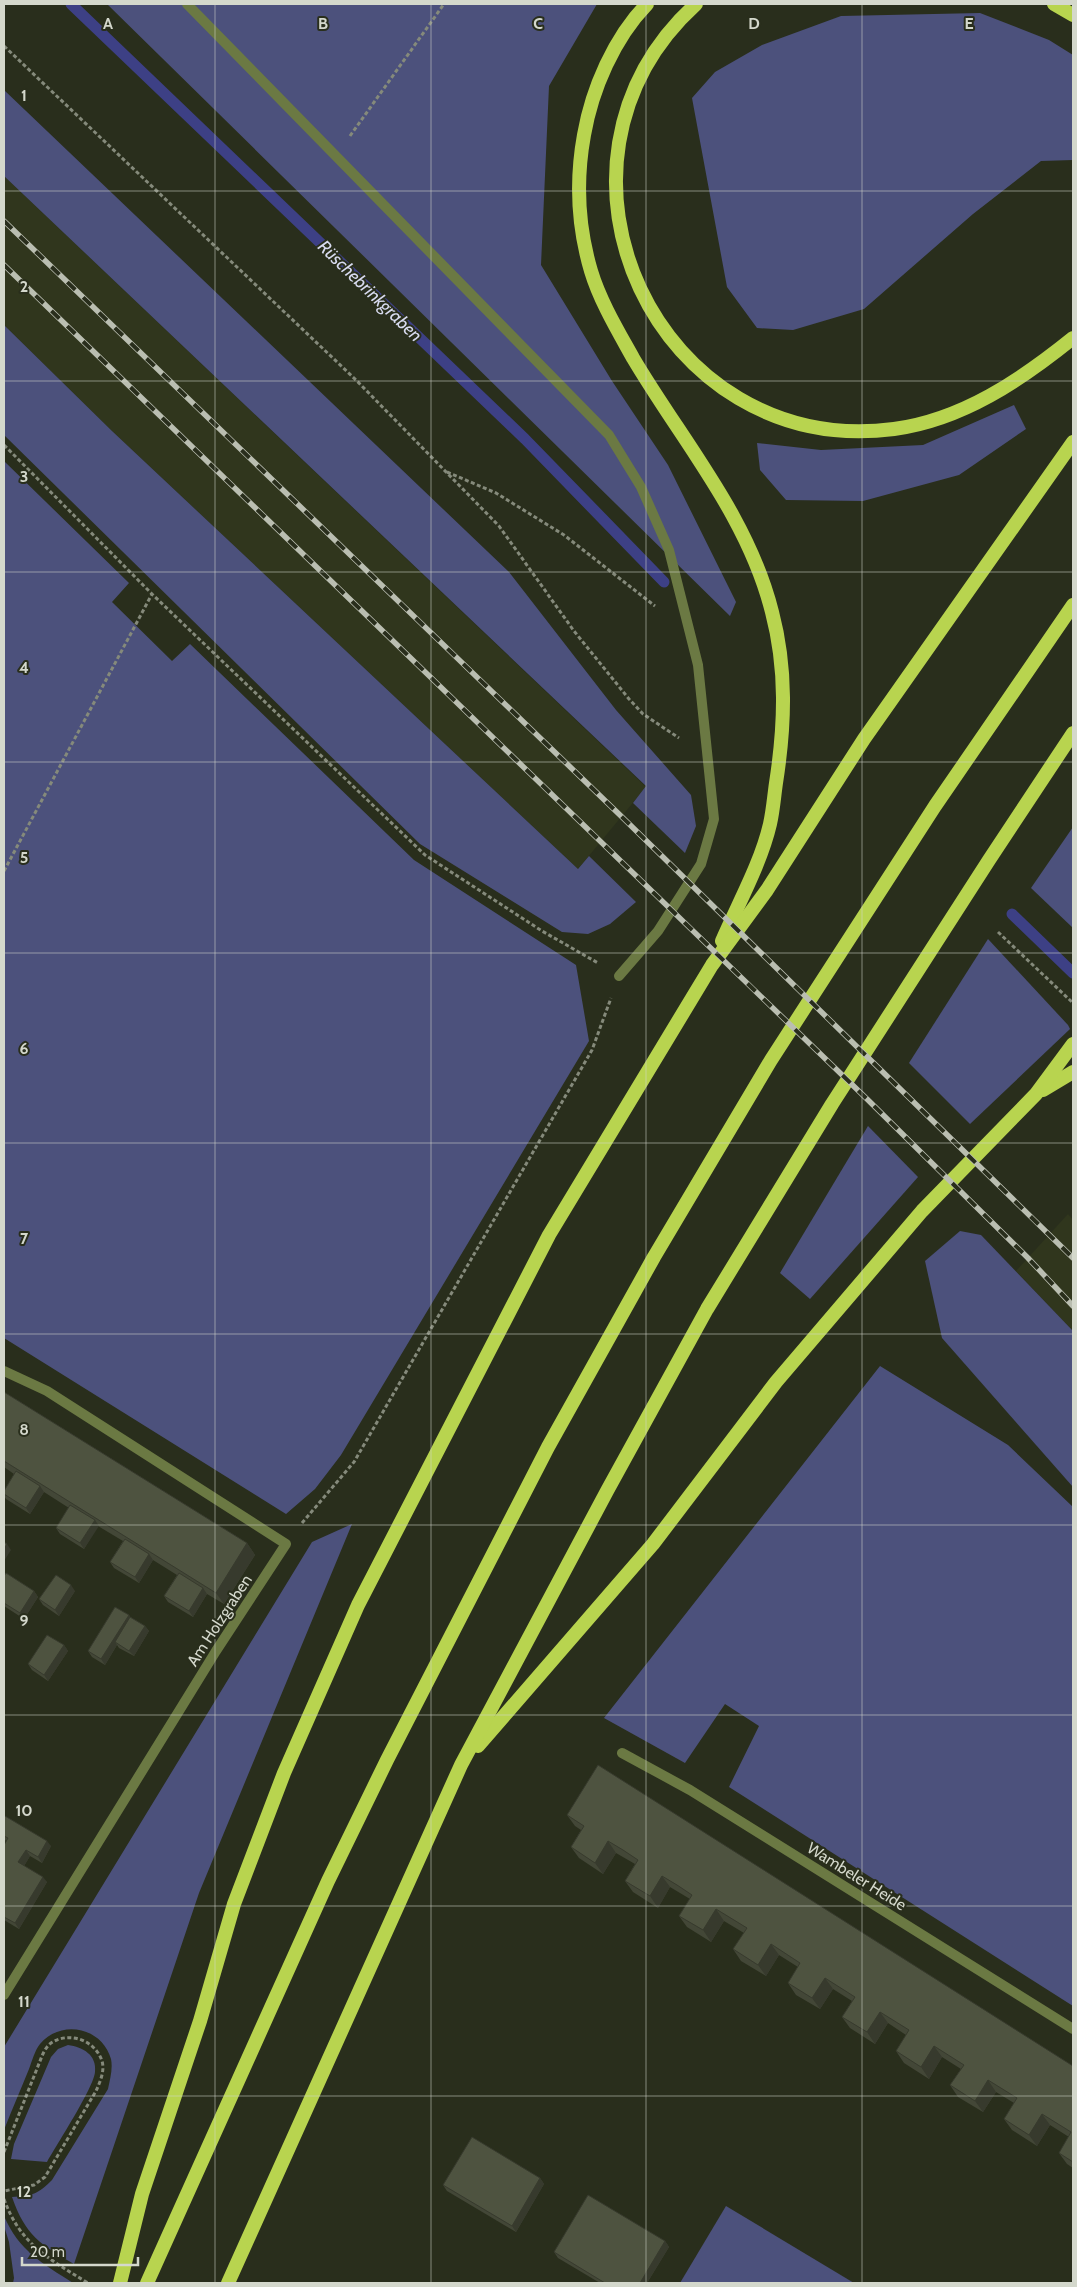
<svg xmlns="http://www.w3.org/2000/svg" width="1077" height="2287" font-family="Cabin,sans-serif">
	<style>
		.built { fill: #30361d }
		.green { fill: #4c517c }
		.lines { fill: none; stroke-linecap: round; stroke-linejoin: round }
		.stream { stroke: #3d4085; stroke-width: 11 }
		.path { stroke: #858a7b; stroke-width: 3; stroke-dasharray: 4 2.5; stroke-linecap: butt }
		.service { stroke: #6b7943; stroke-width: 10 }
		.minor { stroke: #6b7943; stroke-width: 10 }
		.trunk { stroke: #b8d44f; stroke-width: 14 }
		.rail-casing { stroke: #babeb1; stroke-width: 5.5 }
		.rail { stroke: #292e1c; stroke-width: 4; stroke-dasharray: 11; stroke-linecap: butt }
		.wall { fill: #434737 }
		.shaded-wall { fill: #373a2d }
		.building { fill: #4e5340; stroke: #373a2d }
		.grid { fill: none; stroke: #d4d8cc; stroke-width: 1; stroke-opacity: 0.55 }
		.labels { text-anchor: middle; stroke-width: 4; stroke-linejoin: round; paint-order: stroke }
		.street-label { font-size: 16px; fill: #d4d8cc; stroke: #292e1c }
		.water-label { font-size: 18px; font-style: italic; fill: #d7daef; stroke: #292e1c }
		.grid-label { font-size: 16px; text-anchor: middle; font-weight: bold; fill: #d4d8cc; stroke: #292e1c; stroke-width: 4; stroke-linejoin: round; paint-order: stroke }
	</style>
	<rect width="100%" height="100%" fill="#292e1c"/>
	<!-- built -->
	<g class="built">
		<path d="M 4,176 L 646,787 L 578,869 L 112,431 L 4,325 Z"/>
		<path d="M 1068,1214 L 1073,1220 L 1073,1331 L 1016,1271 Z"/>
	</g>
	<!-- green -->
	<g class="green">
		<path d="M 107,4 L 597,4 L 549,86 L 541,265 L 612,381 L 668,465 L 736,602 L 730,616 Z"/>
		<path d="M 980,13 L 1049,40 L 1073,55 L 1073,160 L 1041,161 L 973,214 L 864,309 L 793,330 L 757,328 L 727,287 L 692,98 L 715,72 L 762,45 L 841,16 Z"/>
		<path d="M 4,90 L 509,572 L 616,710 L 691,795 L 696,826 L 685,853 L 633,803 L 646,786 L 4,176 Z"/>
		<path d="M 4,325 L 112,431 L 578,869 L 589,856 L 636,902 L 610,924 L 588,934 L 562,932 L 420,844 L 4,435 Z"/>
		<path d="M 1014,405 L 1026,429 L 959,475 L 863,501 L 786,500 L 760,470 L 757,443 L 821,450 L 923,445 Z"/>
		<path d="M 4,461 L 129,583 L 112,602 L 172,661 L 190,644 L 414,860 L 576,965 L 589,1041 L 341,1455 L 315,1489 L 286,1514 L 4,1338 Z"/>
		<path d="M 1073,827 L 1073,928 L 1031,888 Z"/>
		<path d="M 988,939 L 1068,1025 L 1070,1029 L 970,1124 L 909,1063 Z"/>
		<path d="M 868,1126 L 918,1177 L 810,1299 L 780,1273 Z"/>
		<path d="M 960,1231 L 981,1235 L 1073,1331 L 1073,1487 L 942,1338 L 925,1261 Z"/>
		<path d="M 880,1366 L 1008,1445 L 1073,1507 L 1073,2006 L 729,1787 L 759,1726 L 725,1704 L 685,1763 L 604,1718 Z"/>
		<path d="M 352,1524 L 199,1893 L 74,2264 C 41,2245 25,2235 12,2197 C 32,2196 38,2194 52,2180 L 108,2089 C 110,2079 113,2069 111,2059 C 102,2027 61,2019 40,2044 C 35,2050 32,2061 29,2069 C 21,2089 12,2109 4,2130 L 4,2047 L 312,1542 Z"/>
		<path d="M 68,2045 C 83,2047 97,2055 95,2072 C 94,2087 56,2146 47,2162 L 11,2159 L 14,2144 L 51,2057 L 58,2049 Z"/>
		<path d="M 726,2206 L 854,2283 L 680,2283 Z"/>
		<path d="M 4,2216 C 19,2251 42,2263 73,2283 L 13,2283 L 14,2278 L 9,2242 L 4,2226 Z"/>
	</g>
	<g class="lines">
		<!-- stream -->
		<g class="stream">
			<path d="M 71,4 L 525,439 L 664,582"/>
			<path d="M 1012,914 L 1073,973"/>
		</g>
		<!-- path -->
		<g class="path">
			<path d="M 4,46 L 356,380 L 499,526 L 574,631 L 629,699 L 643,714 L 679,738"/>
			<path d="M 350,136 L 444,4"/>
			<path d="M 4,445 L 152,594 L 425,855 L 542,931 L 598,963"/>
			<path d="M 447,472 L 496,493 L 564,535 L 655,606"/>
			<path d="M 4,871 L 152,594"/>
			<path d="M 998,932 L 1073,1003"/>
			<path d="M 302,1523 L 354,1462 L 592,1050 L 611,998"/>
			<path d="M 4,2152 L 42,2056 C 44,2051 47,2046 51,2043 C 69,2031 95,2040 102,2061 C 105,2071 100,2082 96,2091 L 45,2177 L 34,2185 L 4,2191"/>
			<path d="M 4,2199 C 20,2244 49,2259 88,2283"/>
		</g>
		<!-- service -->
		<path class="service" d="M 187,4 L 609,435 L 641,487 L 669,550 L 698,665 L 714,819 L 701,864 L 658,931 L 619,976"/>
		<!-- minor -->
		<g class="minor">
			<path d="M 4,1371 L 47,1391 L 286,1544 L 216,1651 L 4,1995"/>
			<path d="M 622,1753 L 690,1790 L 1073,2029"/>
		</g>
		<!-- trunk -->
		<g class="trunk">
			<path d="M 647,4 C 614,38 592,89 584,135 C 576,179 578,227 591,271 C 600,301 618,331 633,358 C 682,441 748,516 772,612 C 787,669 785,725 776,783 C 774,797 773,811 770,824 C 761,863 738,904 722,941"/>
			<path d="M 696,4 C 519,165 658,460 894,429 C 962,420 1021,380 1073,338"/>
			<path d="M 1054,4 L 1073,15"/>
			<path d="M 1043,1090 L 1073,1072"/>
			<path d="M 478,1746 L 653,1544 L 776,1382 L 922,1211 L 1036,1094 L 1073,1044"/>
			<path d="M 120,2283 L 142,2194 L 200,2021 L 234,1904 L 284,1773 L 358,1605 L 549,1235 L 712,965 L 767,890 L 864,739 L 1073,442"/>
			<path d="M 147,2283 L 328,1881 L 387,1760 L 548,1447 L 654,1257 L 771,1060 L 935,806 L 1073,605"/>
			<path d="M 228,2283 L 461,1765 L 607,1491 L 707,1309 L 832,1104 L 989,860 L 1073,733"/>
		</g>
		<!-- rail casing -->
		<g class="rail-casing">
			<g id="rail">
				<path d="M 4,221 L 621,816 L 1073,1258"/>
				<path d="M 4,265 L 867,1099 L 1028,1258 L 1073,1306"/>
			</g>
		</g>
		<!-- rail -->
		<use href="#rail" class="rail"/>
	</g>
	<!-- wall -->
	<g class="wall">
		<path d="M 4,1392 L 247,1543 L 255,1555 L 224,1604 L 207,1594 L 193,1617 L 168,1602 L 164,1596 L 177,1575 L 153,1560 L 139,1583 L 114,1568 L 110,1562 L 123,1541 L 98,1526 L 84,1549 L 60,1534 L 56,1528 L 69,1508 L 44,1492 L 30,1514 L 6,1499 L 4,1496 L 4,1491 L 14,1474 L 4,1467 Z"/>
		<path d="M 4,1576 L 34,1591 L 38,1597 L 24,1619 L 4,1606 Z"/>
		<path d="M 75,1591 L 59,1616 L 43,1605 L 39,1599 Z"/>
		<path d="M 129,1615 L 130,1617 L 145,1626 L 149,1631 L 134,1656 L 119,1648 L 117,1645 L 105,1665 L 92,1657 L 88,1651 Z"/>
		<path d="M 64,1645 L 68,1651 L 48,1681 L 32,1670 L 28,1664 Z"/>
		<path d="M 567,1815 L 1073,2066 L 1073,2168 L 1067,2164 L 1059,2153 L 1069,2137 L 1050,2125 L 1037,2146 L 1012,2130 L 1004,2119 L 1014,2103 L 996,2092 L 983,2112 L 958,2097 L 950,2085 L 961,2069 L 942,2057 L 929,2079 L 904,2063 L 896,2051 L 906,2035 L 888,2023 L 875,2044 L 850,2028 L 842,2017 L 852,2001 L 833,1989 L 820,2009 L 796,1995 L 788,1983 L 798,1967 L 779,1955 L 766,1976 L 741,1961 L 733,1949 L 744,1933 L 724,1921 L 711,1942 L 687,1927 L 679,1916 L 690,1899 L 670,1887 L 658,1908 L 633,1892 L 625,1881 L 635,1864 L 616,1853 L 603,1874 L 579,1858 L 571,1847 L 581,1830 L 575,1826 Z"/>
		<path d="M 4,1817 L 51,1846 L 42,1863 L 30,1856 L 24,1866 L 47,1882 L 19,1929 L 4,1920 L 4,1845 L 6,1841 L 4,1839 Z"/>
		<path d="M 540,2178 L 544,2184 L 516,2232 L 447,2191 L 443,2185 Z"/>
		<path d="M 665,2241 L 669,2247 L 647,2283 L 600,2283 L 558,2258 L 554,2252 Z"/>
	</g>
	<!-- shaded-wall -->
	<g class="shaded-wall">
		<path d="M 40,1486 L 44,1492 L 30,1514 L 26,1508 Z"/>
		<path d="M 95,1520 L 99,1526 L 84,1549 L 80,1543 Z"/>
		<path d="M 247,1543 L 255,1555 L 224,1604 L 216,1593 Z"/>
		<path d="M 7,1544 L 11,1550 L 4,1561 L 4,1549 Z"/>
		<path d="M 149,1554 L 153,1560 L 139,1583 L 135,1577 Z"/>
		<path d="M 71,1585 L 75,1591 L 59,1616 L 55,1610 Z"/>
		<path d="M 203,1588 L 207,1594 L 193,1617 L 189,1611 Z"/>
		<path d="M 34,1591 L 38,1597 L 24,1619 L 20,1613 Z"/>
		<path d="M 129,1615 L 133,1621 L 115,1642 L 117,1645 L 105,1665 L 101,1659 Z"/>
		<path d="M 145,1626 L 149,1631 L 134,1656 L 129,1651 Z"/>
		<path d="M 64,1645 L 68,1651 L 48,1681 L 44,1675 Z"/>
		<path d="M 47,1841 L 51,1846 L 42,1863 L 38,1857 Z"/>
		<path d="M 608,1841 L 616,1853 L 603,1874 L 595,1863 Z"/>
		<path d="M 26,1850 L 30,1856 L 23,1868 L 18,1862 Z"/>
		<path d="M 662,1876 L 670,1887 L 658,1908 L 650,1896 Z"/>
		<path d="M 43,1877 L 47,1882 L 19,1929 L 15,1923 Z"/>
		<path d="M 716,1909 L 724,1921 L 711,1942 L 703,1930 Z"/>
		<path d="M 771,1944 L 779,1955 L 766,1976 L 758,1965 Z"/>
		<path d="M 825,1978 L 833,1989 L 820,2009 L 812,1998 Z"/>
		<path d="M 880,2012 L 888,2023 L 875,2044 L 867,2032 Z"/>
		<path d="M 934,2046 L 942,2057 L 929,2079 L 921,2067 Z"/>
		<path d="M 988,2080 L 996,2092 L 983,2112 L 975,2101 Z"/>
		<path d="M 1042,2114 L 1050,2125 L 1037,2146 L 1029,2135 Z"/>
		<path d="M 540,2178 L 544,2184 L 516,2232 L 512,2226 Z"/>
		<path d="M 665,2241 L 669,2247 L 647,2283 L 640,2283 Z"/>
	</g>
	<!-- building -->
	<g class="building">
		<path d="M 4,1392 L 247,1543 L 216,1593 L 4,1461 Z"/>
		<path d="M 16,1471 L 40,1486 L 26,1508 L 4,1494 L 4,1491 Z"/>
		<path d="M 70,1505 L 95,1520 L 80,1543 L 56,1528 Z"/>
		<path d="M 125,1539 L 149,1554 L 135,1577 L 110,1562 Z"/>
		<path d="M 4,1542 L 7,1544 L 4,1549 Z"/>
		<path d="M 6,1573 L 34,1591 L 20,1613 L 4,1603 L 4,1576 Z"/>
		<path d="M 179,1573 L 203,1588 L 189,1611 L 164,1596 Z"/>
		<path d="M 56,1575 L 71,1585 L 55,1610 L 39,1599 Z"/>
		<path d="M 115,1607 L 129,1615 L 101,1659 L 88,1651 Z"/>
		<path d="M 130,1617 L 145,1626 L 129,1651 L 115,1642 Z"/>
		<path d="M 47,1635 L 64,1645 L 44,1675 L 28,1664 Z"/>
		<path d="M 598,1765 L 1073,2066 L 1073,2162 L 1059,2153 L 1071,2132 L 1042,2114 L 1029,2135 L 1004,2119 L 1017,2098 L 988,2080 L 975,2101 L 950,2085 L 964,2065 L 934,2046 L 921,2067 L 896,2051 L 909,2030 L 880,2012 L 867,2032 L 842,2017 L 855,1997 L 825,1978 L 812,1998 L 788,1983 L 800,1963 L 771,1944 L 758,1965 L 733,1949 L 747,1928 L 716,1909 L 703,1930 L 679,1916 L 692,1895 L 677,1885 L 662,1876 L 650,1896 L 625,1881 L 638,1860 L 623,1850 L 608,1841 L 595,1863 L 571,1847 L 584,1826 L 567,1815 Z"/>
		<path d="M 5,1816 L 47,1841 L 38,1857 L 26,1850 L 18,1862 L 43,1877 L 15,1923 L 4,1917 L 4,1845 L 8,1838 L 4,1836 L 4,1817 Z"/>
		<path d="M 472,2137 L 540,2178 L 512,2226 L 443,2185 Z"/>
		<path d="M 588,2195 L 665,2241 L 640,2283 L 605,2283 L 554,2252 Z"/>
	</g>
	<!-- grid -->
	<path class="grid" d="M 215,4 L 215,2283M 431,4 L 431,2283M 646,4 L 646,2283M 862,4 L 862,2283M 4,191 L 1073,191M 4,381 L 1073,381M 4,572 L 1073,572M 4,762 L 1073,762M 4,953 L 1073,953M 4,1143 L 1073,1143M 4,1334 L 1073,1334M 4,1525 L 1073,1525M 4,1715 L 1073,1715M 4,1906 L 1073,1906M 4,2096 L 1073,2096"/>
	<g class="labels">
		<!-- street labels -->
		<g class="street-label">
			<text transform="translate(219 1620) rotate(-57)" y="6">Am Holzgraben</text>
			<text transform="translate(857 1876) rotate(32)" y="6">Wambeler Heide</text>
		</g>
		<!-- water labels -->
		<g class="water-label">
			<text transform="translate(370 291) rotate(44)" y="6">Rüschebrinkgraben</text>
		</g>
	</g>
	<g class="grid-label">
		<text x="108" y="29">A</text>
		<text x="323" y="29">B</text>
		<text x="538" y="29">C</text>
		<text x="754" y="29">D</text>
		<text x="969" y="29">E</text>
		<text x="24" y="101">1</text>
		<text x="24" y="292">2</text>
		<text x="24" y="482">3</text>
		<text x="24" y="673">4</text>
		<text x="24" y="863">5</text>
		<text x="24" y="1054">6</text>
		<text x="24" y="1244">7</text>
		<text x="24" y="1435">8</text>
		<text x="24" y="1626">9</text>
		<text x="24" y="1816">10</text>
		<text x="24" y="2007">11</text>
		<text x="24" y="2197">12</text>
	</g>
	<!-- border -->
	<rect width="1077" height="2287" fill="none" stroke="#d4d8cc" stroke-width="10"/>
	<!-- scale -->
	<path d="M22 2257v8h116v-8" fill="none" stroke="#d4d8cc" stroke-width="2.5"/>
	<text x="30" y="2257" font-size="15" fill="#d4d8cc" stroke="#292e1c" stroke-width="4" paint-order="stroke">20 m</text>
</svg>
